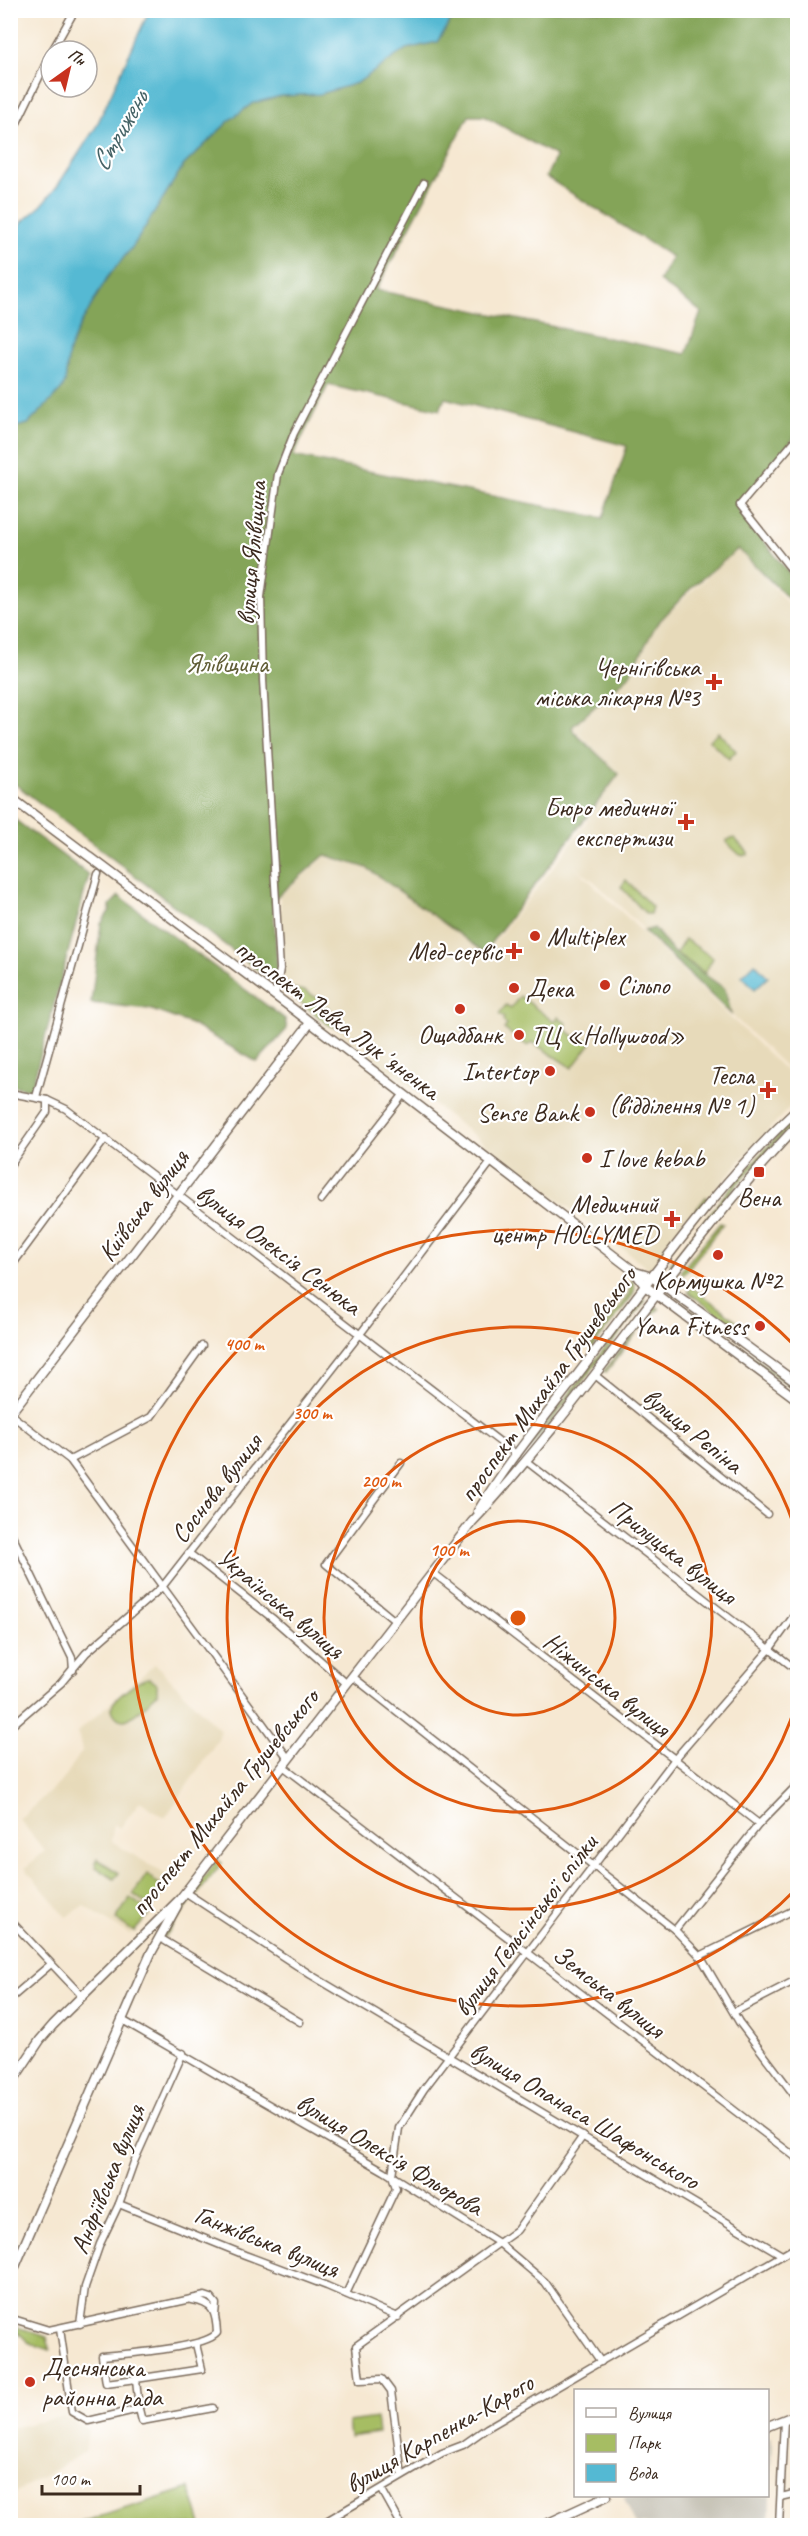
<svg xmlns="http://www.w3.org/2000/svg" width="808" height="2536" font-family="Caveat,sans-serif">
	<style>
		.built { fill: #e7daba }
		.industrial { fill: #c8c4b8 }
		.green { fill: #a6bd63; stroke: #707440; stroke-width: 1.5 }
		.forest { fill: #84a459; stroke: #60673c; stroke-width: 1.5; fill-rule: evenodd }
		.water { fill: #54b9d3; stroke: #487278; stroke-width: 1.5 }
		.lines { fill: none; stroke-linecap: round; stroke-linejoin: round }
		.street-casing { stroke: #7c6c5d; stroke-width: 9 }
		.secondary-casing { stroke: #7c6c5d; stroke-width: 11 }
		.street { stroke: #fff; stroke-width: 6 }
		.secondary { stroke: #fff; stroke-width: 8 }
		.ring { fill: none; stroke: #df570d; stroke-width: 3 }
		.poi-dot { fill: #c8321e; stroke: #fff; stroke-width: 2 }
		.labels { text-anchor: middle; stroke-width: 4.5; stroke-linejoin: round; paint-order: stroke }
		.street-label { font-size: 26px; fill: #3b2a1e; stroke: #fff }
		.park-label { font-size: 26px; fill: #605d36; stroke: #fff }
		.poi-label { font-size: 26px; fill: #3b2a1e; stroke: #fff; text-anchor: end }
		.water-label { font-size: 27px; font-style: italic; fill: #456366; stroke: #fff }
		.centre { fill: #df570d; stroke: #fff; stroke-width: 3 }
		.ring-label { font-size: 18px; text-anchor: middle; font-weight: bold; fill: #df570d; stroke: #fff; stroke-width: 4.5; stroke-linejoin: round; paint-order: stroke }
	</style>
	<rect width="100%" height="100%" fill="#fff"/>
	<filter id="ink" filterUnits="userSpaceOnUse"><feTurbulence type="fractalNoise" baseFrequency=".0167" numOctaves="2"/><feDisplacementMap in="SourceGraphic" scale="12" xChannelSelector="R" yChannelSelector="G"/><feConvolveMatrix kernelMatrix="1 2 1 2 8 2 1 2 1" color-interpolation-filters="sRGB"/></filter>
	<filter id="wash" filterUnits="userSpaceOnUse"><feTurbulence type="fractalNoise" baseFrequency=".008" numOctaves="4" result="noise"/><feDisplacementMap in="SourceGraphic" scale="24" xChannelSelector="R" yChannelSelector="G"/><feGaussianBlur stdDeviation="1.35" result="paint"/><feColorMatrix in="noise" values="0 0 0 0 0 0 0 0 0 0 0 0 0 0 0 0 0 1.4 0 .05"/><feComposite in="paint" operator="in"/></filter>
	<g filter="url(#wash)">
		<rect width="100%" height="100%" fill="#f6e8d2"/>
		<!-- built -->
		<g class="built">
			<path d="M 738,548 L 797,614 L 797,1078 L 596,883 L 573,865 L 797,1082 L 797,1099 L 739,1162 L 653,1272 L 283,989 L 280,896 L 325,857 L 367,869 L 485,954 L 563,855 L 619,774 L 572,727 L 629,676 L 656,625 Z"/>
			<path d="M 155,1664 L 220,1730 L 219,1738 L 165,1818 L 140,1801 L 120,1828 L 114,1824 L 111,1841 L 171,1878 L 130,1935 L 84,1906 L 66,1917 L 25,1868 L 45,1851 L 19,1819 L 63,1780 L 82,1751 L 78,1732 Z"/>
			<path d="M 63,2416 L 88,2429 L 85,2452 L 11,2495 L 11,2428 Z"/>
		</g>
		<!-- industrial -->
		<path class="industrial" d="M 772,2437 L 769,2525 L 636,2525 L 623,2496 L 768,2496 L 768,2438 Z"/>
		<!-- green -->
		<g class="green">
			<path d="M 718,732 L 736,751 L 729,759 L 709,740 Z"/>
			<path d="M 734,838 L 748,852 L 748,855 L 740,855 L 727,843 L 727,840 Z"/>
			<path d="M 626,880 L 652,907 L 650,914 L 646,914 L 621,887 Z"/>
			<path d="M 685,939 L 713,958 L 705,973 L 676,953 Z"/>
			<path d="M 288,988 L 305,991 L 324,1002 L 323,1003 L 330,1009 L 329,1011 L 334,1015 L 337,1028 L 330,1026 L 289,993 Z"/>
			<path d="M 520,996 L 554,1022 L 558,1017 L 567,1024 L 564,1028 L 582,1042 L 590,1038 L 591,1043 L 572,1068 L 532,1042 L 528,1046 L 504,1029 L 507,1025 L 503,1021 L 504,1018 L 499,1014 L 506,1005 L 511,1008 Z"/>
			<path d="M 797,1115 L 797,1119 L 734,1188 L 672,1266 L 670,1264 L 734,1183 Z"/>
			<path d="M 706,1197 L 708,1199 L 663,1258 L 660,1256 Z"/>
			<path d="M 720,1223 L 723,1224 L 684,1274 L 681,1271 Z"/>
			<path d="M 632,1279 L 635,1289 L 632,1296 L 592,1348 L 590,1347 L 628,1295 Z"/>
			<path d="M 692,1287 L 737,1321 L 735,1327 L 688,1292 Z"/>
			<path d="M 643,1299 L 645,1301 L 643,1304 L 529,1450 L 528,1447 Z"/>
			<path d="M 679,1302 L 797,1389 L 797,1392 L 678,1304 Z"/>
			<path d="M 654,1308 L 657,1307 L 659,1309 L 651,1314 L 606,1372 L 604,1371 Z"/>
			<path d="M 149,1678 L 157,1684 L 157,1694 C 148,1702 138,1714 128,1719 C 118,1723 108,1711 114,1702 C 121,1694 139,1679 149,1678 Z"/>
			<path d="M 97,1859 L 119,1873 L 114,1879 L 96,1867 L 95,1862 Z"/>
			<path d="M 217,1860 L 222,1863 L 196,1896 L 195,1889 Z"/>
			<path d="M 147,1874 L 165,1889 L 152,1908 L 133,1894 Z"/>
			<path d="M 130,1898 L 151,1912 L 134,1932 L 116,1919 Z"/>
			<path d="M 191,1902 L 164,1938 L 164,1934 L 183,1904 Z"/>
			<path d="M 11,2325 L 47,2337 L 50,2350 L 28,2342 Z"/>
			<path d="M 376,2418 L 378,2433 L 350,2437 L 348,2422 Z"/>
			<path d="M 190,2488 L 201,2525 L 73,2525 Z"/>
		</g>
		<!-- forest -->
		<g class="forest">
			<path d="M 457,11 L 797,11 L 797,434 L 738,509 L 797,583 L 797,607 L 738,549 L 692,587 L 656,625 L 629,676 L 572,727 L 574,732 L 619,774 L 484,952 L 367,868 L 325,855 L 273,900 L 278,976 L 271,980 L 11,781 L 10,428 L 28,424 L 62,389 L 65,382 L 69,351 L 77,331 L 107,278 L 134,245 L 183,166 L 231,119 L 253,103 L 281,96 L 320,94 L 357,83 L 406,49 L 437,42 ZM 469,116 L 484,116 L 556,156 L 546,177 L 672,257 L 659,281 L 701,312 L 686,354 L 376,290 ZM 328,385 L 440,410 L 445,398 L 627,446 L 603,518 L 293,456 Z"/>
			<path d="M 10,816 L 89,875 L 31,1090 L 11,1085 Z"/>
			<path d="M 119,896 L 285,1019 L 287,1029 L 257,1062 L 191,1024 L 149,1009 L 91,1003 L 101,924 L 110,910 L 110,905 Z"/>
			<path d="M 654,928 L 673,952 L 725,989 L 731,1014 L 644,931 Z"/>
		</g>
		<!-- water -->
		<g class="water">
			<path d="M 149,11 L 457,11 L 437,42 L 406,49 L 357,83 L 320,94 L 281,96 L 253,103 L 231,119 L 183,166 L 134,245 L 107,278 L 77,331 L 69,351 L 65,382 L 62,389 L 28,424 L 11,428 L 11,240 L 22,222 L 42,205 L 58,185 L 96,127 Z"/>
			<path d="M 755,963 L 768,977 L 755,989 L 742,976 Z"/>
		</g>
	</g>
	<g filter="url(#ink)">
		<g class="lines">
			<!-- street casing -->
			<g class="street-casing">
				<g id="street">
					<path d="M 52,51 L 75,10"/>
					<path d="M 10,137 L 51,53"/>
					<path d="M 798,437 L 740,505 L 798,578"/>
					<path d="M 275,996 L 280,969 L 263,680 L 261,597 L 278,474 L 294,433 L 424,183"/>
					<path d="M 10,1093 L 47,1100 L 66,1109 L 517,1455"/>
					<path d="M 36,1097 L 98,874"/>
					<path d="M 10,1165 L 47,1112 L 47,1100"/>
					<path d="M 321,1200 L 403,1095"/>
					<path d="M 10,1268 L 106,1138"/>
					<path d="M 595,1375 L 767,1514"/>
					<path d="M 10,1414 L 70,1460 L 288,1758"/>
					<path d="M 70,1460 L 151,1417 L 202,1346"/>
					<path d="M 526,1461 L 798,1671"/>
					<path d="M 10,1531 L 72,1658 L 73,1670"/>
					<path d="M 190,1554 L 272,1618 L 346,1683"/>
					<path d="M 432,1572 L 759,1824"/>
					<path d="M 395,1621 L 326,1564 L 401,1463"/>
					<path d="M 352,1676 L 675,1930 L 700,1956 L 739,2022 L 798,2100"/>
					<path d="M 10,1727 L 61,1683 L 86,1653 L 163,1586 L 364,1329 L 491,1162"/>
					<path d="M 283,1766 L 798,2159"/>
					<path d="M 185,1892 L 311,1975 L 782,2255"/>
					<path d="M 10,1920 L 82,1996"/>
					<path d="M 675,1930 L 759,1824 L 798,1784"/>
					<path d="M 160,1938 L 300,2022"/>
					<path d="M 700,1956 L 798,1908"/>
					<path d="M 10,1999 L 51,1964"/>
					<path d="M 734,2012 L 798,1979"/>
					<path d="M 124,2021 L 384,2171 L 499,2243 L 545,2282 L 601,2362"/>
					<path d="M 119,2204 L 245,2255 L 327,2286 L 398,2317"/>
					<path d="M 346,2294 L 396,2188 L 392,2175 L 399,2128 L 424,2089 L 674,1760 L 769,1650 L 798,1610"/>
					<path d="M 10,2318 L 49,2330 L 205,2296 L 211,2298 L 216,2304 L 215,2315"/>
					<path d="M 80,2324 L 85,2287 L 100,2244 L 119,2204 L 134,2162 L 183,2053"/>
					<path d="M 60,2329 L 72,2412 L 88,2421 L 139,2409 L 142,2421 L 213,2408"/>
					<path d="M 136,2379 L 106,2383 L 102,2356 C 124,2354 205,2348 217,2333 C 216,2313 214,2303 192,2300"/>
					<path d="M 139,2409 L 136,2379 L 202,2369 L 196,2344"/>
					<path d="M 402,2476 L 391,2391 L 382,2379 L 360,2380 L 356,2346 L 517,2230 L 583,2136"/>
					<path d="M 382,2490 L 402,2526"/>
					<path d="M 781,2497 L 798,2493"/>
					<path d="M 318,2526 L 442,2453 L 463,2445 L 487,2428 L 798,2246"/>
					<path d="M 779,2526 L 784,2420"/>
				</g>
			</g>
			<!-- secondary casing -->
			<g class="secondary-casing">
				<g id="secondary">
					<path d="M 10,797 L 293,1009 L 635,1272 L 652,1277 L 798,1384"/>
					<path d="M 635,1272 L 645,1286 L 798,1400"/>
					<path d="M 10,1414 L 310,1023"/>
					<path d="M 478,1511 C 512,1455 555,1405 594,1353 C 658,1270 720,1180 798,1109"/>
					<path d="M 10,2085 L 40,2040 L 53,2025 L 180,1899 L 472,1522 C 501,1492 526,1461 552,1429 C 634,1328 708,1219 798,1125"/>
					<path d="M 10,2278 L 151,1953 L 177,1906"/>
					<path d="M 768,2426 L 798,2414"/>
					<path d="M 542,2526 L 607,2496"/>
				</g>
			</g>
			<!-- street -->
			<use href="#street" class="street"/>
			<!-- secondary -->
			<use href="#secondary" class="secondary"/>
		</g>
	</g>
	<!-- distance rings -->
	<g class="ring">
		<circle cx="518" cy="1618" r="97"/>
		<circle cx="518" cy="1618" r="194"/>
		<path d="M797 1701A291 291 0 1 1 797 1535"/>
		<path d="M797 1888A388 388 0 1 1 797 1348"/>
	</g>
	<!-- markers -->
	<g class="poi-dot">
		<path d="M711 673h6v6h6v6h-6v6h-6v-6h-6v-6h6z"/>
		<path d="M683 813h6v6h6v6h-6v6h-6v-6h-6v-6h6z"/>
		<circle cx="535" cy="936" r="6"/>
		<path d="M511 942h6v6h6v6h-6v6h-6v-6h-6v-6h6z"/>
		<circle cx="605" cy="985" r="6"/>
		<circle cx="514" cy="988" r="6"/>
		<circle cx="460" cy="1009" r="6"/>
		<circle cx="519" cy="1035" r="6"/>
		<circle cx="550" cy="1071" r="6"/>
		<path d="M765 1081h6v6h6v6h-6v6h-6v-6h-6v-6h6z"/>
		<circle cx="590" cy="1112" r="6"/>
		<circle cx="587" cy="1158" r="6"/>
		<rect x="753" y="1166" width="12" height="12" rx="3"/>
		<path d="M669 1210h6v6h6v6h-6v6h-6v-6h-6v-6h6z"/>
		<circle cx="718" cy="1255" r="6"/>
		<circle cx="760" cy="1326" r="6"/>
		<circle cx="30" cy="2382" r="6"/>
	</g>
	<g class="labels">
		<!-- street labels -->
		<g class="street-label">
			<text transform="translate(251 553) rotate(-85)" y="9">вулиця Ялівщина</text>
			<text transform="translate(338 1019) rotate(37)" y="9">проспект Левка Лукʼяненка</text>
			<text transform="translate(143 1205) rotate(-53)" y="9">Київська вулиця</text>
			<text transform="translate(279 1249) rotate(37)" y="9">вулиця Олексія Сенюка</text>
			<text transform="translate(547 1384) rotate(-54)" y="9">проспект Михайла Грушевського</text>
			<text transform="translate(693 1430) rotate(39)" y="9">вулиця Рєпіна</text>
			<text transform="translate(216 1488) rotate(-52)" y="9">Соснова вулиця</text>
			<text transform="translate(673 1551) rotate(38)" y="9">Прилуцька вулиця</text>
			<text transform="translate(281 1603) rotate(40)" y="9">Українська вулиця</text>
			<text transform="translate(607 1684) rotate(38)" y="9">Ніжинська вулиця</text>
			<text transform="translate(224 1802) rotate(-51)" y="9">проспект Михайла Грушевського</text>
			<text transform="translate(525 1925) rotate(-53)" y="9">вулиця Гельсінської спілки</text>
			<text transform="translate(609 1991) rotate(38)" y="9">Земська вулиця</text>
			<text transform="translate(585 2115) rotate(31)" y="9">вулиця Опанаса Шафонського</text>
			<text transform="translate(390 2154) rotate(31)" y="9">вулиця Олексія Фльорова</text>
			<text transform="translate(107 2179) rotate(-68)" y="9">Андріївська вулиця</text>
			<text transform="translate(267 2241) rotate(22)" y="9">Ганжівська вулиця</text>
			<text transform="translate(439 2433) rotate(-30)" y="9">вулиця Карпенка-Карого</text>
		</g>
		<!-- park labels -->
		<g class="park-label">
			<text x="227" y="672">Ялівщина</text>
		</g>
		<!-- poi labels -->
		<g class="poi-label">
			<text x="700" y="676">Чернігівська<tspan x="700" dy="30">міська лікарня №3</tspan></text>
			<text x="672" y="816">Бюро медичної<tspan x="672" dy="30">експертизи</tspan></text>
			<text x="547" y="945" text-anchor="start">Multiplex</text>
			<text x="502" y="960">Мед-сервіс</text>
			<text x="617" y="994" text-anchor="start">Сільпо</text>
			<text x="526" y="997" text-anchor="start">Дека</text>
			<text x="460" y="1043" text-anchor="middle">Ощадбанк</text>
			<text x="531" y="1044" text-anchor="start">ТЦ «Hollywood»</text>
			<text x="538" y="1080">Intertop</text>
			<text x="754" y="1084">Тесла<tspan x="754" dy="30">(відділення № 1)</tspan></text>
			<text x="578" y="1121">Sense Bank</text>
			<text x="599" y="1167" text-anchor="start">I love kebab</text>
			<text x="759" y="1206" text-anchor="middle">Вена</text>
			<text x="658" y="1213">Медичний<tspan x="658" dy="30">центр HOLLYMED</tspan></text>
			<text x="718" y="1289" text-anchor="middle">Кормушка №2</text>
			<text x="748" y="1335">Yana Fitness</text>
			<text x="42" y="2376" text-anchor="start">Деснянська<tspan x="42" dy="30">районна рада</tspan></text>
		</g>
		<!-- water labels -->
		<g class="water-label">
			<text transform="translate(119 131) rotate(-60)" y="9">Стрижень</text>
		</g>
	</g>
	<circle cx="518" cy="1618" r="9" class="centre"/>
	<g class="ring-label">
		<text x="244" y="1350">400 m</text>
		<text x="312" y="1419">300 m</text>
		<text x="381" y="1487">200 m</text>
		<text x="449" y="1556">100 m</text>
	</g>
	<!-- margin -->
	<rect width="808" height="2536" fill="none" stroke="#fff" stroke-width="36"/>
	<!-- legend -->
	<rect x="574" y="2389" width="195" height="108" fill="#ffffff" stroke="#b1aaa5" stroke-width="1.5"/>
	<rect x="586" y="2408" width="30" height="9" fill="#ffffff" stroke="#b1aaa5" stroke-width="1.5"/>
	<text x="628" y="2419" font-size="18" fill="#3b2a1e">Вулиця</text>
	<rect x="586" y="2434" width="30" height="18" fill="#a6bd63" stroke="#b1aaa5" stroke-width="1.5"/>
	<text x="628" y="2449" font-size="18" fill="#3b2a1e">Парк</text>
	<rect x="586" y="2464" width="30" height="18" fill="#54b9d3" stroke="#b1aaa5" stroke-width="1.5"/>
	<text x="628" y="2479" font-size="18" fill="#3b2a1e">Вода</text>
	<!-- north arrow -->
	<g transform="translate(69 69) rotate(34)"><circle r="28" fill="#ffffff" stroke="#b1aaa5" stroke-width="1.5"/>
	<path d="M0-4.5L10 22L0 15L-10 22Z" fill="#c8321e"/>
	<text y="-9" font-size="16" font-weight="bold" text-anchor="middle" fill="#3b2a1e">Пн</text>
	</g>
	<!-- scale -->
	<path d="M42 2485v9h98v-9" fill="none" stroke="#3b2a1e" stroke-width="3"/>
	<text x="51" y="2485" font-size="18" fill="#3b2a1e" stroke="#ffffff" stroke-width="4.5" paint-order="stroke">100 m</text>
</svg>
